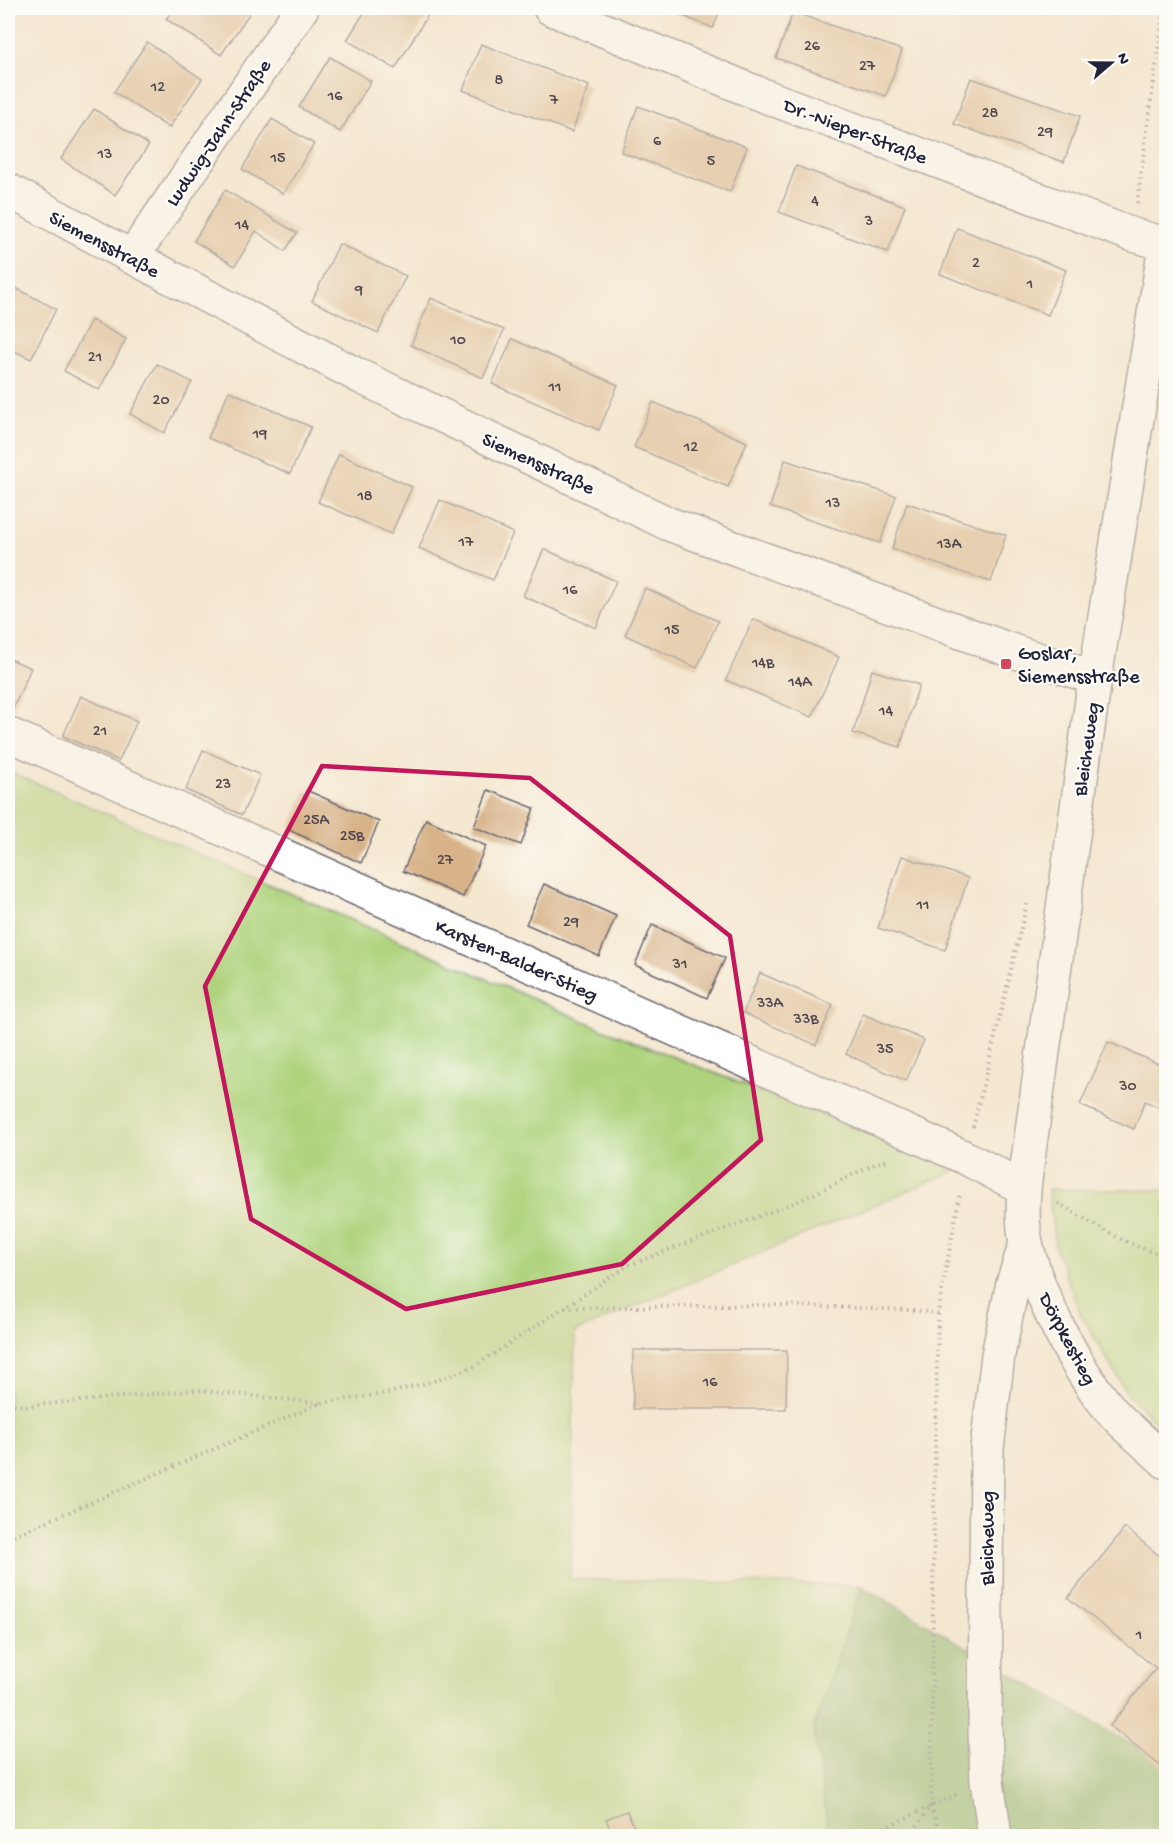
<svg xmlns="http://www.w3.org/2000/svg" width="1174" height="1844" font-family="'Gochi Hand',sans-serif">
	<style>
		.green { fill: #afd37d; stroke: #687a5c; stroke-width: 1.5 }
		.forest { fill: #8bb56c; stroke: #566c54; stroke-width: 1.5 }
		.building { fill: #d8b389 }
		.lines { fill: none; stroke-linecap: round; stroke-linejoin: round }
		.street-casing { stroke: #6c6770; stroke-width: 36 }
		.path { stroke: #6c6770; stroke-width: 4; stroke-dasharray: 1.5 4.5; stroke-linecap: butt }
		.street { stroke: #fff; stroke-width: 33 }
		.marked { fill: none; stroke: #c2185b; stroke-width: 4.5; stroke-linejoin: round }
		.poi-dot { fill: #d1495b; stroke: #fdfcf7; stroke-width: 2 }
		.labels { text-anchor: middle; stroke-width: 4.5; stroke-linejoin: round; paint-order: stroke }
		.number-label { font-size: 16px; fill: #50464e }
		.street-label { font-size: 20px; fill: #22223b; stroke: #fdfcf7 }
		.poi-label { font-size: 20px; fill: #22223b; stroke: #fdfcf7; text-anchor: start }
	</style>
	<rect width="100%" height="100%" fill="#fdfcf7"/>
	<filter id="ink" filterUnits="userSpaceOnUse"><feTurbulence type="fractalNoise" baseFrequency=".0167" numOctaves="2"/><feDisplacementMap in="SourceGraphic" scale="12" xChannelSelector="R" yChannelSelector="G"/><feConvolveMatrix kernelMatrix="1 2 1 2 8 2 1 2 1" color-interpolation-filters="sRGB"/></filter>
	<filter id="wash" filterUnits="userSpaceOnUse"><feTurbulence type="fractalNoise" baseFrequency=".008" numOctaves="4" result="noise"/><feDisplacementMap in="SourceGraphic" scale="24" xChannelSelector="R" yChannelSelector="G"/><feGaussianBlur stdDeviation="1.35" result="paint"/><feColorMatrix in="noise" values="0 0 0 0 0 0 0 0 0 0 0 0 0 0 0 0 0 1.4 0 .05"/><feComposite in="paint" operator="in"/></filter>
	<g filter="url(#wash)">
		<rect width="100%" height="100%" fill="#f4e8d1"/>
		<!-- green -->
		<g class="green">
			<path d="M 8,771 L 600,1028 L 959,1169 L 575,1332 L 570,1579 L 862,1586 L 814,1727 L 829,1836 L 8,1836 Z"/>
			<path d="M 1048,1189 L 1166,1190 L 1166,1431 L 1128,1395 L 1080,1313 L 1055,1247 Z"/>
		</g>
		<!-- forest -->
		<path class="forest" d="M 862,1586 L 1166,1765 L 1166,1836 L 829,1836 L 814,1727 Z"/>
		<g id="blocks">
			<!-- building -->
			<g class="building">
				<path d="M 174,8 L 253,8 L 221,55 L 166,19 Z"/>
				<path d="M 367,8 L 432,8 L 395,69 L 347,40 Z"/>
				<path d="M 663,8 L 721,8 L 713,28 Z"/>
				<path d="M 793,12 L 902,50 L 886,96 L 776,58 Z"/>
				<path d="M 147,42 L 202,79 L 169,128 L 114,92 Z"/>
				<path d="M 481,44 L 589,86 L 572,132 L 463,90 Z"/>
				<path d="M 330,57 L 371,81 L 340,132 L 299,107 Z"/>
				<path d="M 971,78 L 1080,116 L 1064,162 L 954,124 Z"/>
				<path d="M 638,106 L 747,147 L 730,192 L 621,152 Z"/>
				<path d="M 94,109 L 149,145 L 115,195 L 61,159 Z"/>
				<path d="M 272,119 L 314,144 L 283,194 L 242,169 Z"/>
				<path d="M 796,166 L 905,206 L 888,252 L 779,212 Z"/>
				<path d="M 225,190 L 297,233 L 285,251 L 256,231 L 235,266 L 194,241 Z"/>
				<path d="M 957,228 L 1066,270 L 1048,315 L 940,274 Z"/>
				<path d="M 339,244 L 406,276 L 378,333 L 312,301 Z"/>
				<path d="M 8,284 L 56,309 L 31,359 L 8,348 Z"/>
				<path d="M 431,298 L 504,330 L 483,378 L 411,345 Z"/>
				<path d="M 91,320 L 126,339 L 99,390 L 64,371 Z"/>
				<path d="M 512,339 L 618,385 L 599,430 L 492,384 Z"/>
				<path d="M 157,364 L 192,382 L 164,433 L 130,414 Z"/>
				<path d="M 229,391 L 311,427 L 290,474 L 208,438 Z"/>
				<path d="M 653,402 L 747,442 L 728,487 L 634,447 Z"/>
				<path d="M 339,454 L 412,487 L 391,534 L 318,502 Z"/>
				<path d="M 785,460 L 896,496 L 880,543 L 770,507 Z"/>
				<path d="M 440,500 L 513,533 L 493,580 L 419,548 Z"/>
				<path d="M 907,503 L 1006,535 L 991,582 L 892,549 Z"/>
				<path d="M 544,549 L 616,581 L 596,628 L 523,596 Z"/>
				<path d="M 645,588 L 718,621 L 697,668 L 625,635 Z"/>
				<path d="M 753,619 L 839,657 L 812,717 L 726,680 Z"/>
				<path d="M 8,658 L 31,668 L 13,709 L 8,707 Z"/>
				<path d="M 872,670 L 919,685 L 900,747 L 853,733 Z"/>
				<path d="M 81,696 L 137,721 L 119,761 L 63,736 Z"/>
				<path d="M 203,750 L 260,775 L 242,815 L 186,790 Z"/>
				<path d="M 306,790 L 379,822 L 361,863 L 289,830 Z"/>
				<path d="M 488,790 L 534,808 L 521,845 L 474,827 Z"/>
				<path d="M 426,819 L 486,846 L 463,897 L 403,871 Z"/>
				<path d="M 902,856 L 968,878 L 945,950 L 878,928 Z"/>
				<path d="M 544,884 L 616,916 L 599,956 L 526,924 Z"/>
				<path d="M 652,925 L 725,958 L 707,998 L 635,965 Z"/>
				<path d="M 760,973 L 833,1005 L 816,1045 L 743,1013 Z"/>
				<path d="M 863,1014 L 924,1040 L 906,1081 L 846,1054 Z"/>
				<path d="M 1108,1042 L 1166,1067 L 1166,1110 L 1145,1101 L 1134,1129 L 1080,1105 Z"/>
				<path d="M 633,1350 L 787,1350 L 786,1409 L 633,1409 Z"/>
				<path d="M 1125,1528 L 1166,1561 L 1166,1763 L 1163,1768 L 1110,1726 L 1156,1668 L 1068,1598 Z"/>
				<path d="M 627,1811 L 638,1836 L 613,1836 L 606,1819 Z"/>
			</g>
		</g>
	</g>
	<g filter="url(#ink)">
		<use href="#blocks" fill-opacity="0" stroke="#6c6770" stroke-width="1.5"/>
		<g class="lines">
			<!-- street casing -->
			<g class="street-casing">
				<g id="street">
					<path d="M 550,8 L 757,93 L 1133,235 L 1166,244"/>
					<path d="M 8,190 L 132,257 L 359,376 L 669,524 L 1007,649 L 1095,678"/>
					<path d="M 1166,240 L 1095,678 L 1024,1188 C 1023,1207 1022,1224 1026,1243 C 1038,1296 1079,1376 1116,1416 C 1132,1432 1150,1447 1166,1462"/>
					<path d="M 132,257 L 302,8"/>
					<path d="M 8,734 L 966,1158 L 1024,1188"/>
					<path d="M 995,1836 L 987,1781 L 985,1729 L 987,1449 L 998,1355 L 1013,1283 L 1026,1243"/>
				</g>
			</g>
			<!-- path -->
			<g class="path">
				<path d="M 1137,203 L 1164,8"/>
				<path d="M 973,1127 L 1027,903"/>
				<path d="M 1058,1203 C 1093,1223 1126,1247 1166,1255"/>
				<path d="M 565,1308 L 779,1305 L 910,1310 L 938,1313"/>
				<path d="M 8,1403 L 25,1406 L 196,1390 L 320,1403"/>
				<path d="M 8,1538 L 321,1403 L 389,1393 L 441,1379 L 475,1366 L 629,1265 L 799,1201 L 877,1163 L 888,1160"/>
				<path d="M 868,1836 L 957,1794"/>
				<path d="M 910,1836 L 931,1805"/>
				<path d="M 940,1836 L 931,1805 L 934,1499 L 938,1313 L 960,1193"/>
			</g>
			<!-- street -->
			<use href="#street" class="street"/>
		</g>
	</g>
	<!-- marked area -->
	<path d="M0 0H1174V1844H0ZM 322,766 L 530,778 L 730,936 L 761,1140 L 622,1264 L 406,1309 L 251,1219 L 205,986 Z" fill="#f4e8d1" fill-opacity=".55" fill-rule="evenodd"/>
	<path class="marked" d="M 322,766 L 530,778 L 730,936 L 761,1140 L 622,1264 L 406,1309 L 251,1219 L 205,986 Z"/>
	<!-- markers -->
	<rect class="poi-dot" x="1000" y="658" width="12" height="12" rx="3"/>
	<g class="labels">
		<!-- number labels -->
		<g class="number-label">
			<text x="812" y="50">26</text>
			<text x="867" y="70">27</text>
			<text x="499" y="84">8</text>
			<text x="158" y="91">12</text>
			<text x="335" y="100">16</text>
			<text x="554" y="104">7</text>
			<text x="990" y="117">28</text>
			<text x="1045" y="136">29</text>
			<text x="657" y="145">6</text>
			<text x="105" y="158">13</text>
			<text x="278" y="162">15</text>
			<text x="711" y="165">5</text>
			<text x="815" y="205">4</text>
			<text x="869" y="225">3</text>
			<text x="242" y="229">14</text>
			<text x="976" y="267">2</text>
			<text x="1030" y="288">1</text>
			<text x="359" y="294">9</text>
			<text x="458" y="344">10</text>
			<text x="95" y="361">21</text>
			<text x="555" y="391">11</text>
			<text x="161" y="404">20</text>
			<text x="260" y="438">19</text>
			<text x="691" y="451">12</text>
			<text x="365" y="500">18</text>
			<text x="833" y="507">13</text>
			<text x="466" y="546">17</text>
			<text x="949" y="548">13A</text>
			<text x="570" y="594">16</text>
			<text x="672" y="634">15</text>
			<text x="763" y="667">14B</text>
			<text x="800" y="686">14A</text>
			<text x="886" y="715">14</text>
			<text x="100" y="735">21</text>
			<text x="223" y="788">23</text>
			<text x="316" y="824">25A</text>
			<text x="352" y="840">25B</text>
			<text x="445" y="864">27</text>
			<text x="923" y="909">11</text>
			<text x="571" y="926">29</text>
			<text x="680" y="968">31</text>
			<text x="770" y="1007">33A</text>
			<text x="806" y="1023">33B</text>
			<text x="885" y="1053">35</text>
			<text x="1128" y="1090">30</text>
			<text x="710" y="1386">16</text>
			<text x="1139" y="1639">1</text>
		</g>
		<!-- street labels -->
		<g class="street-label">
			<text transform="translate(856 130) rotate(21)" y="7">Dr.-Nieper-Straße</text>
			<text transform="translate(217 132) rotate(-56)" y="7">Ludwig-Jahn-Straße</text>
			<text transform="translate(105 243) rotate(28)" y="7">Siemensstraße</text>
			<text transform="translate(539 462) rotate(25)" y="7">Siemensstraße</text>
			<text transform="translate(1085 749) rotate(-82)" y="7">Bleicheweg</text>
			<text transform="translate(517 959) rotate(24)" y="7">Karsten-Balder-Stieg</text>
			<text transform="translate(1069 1338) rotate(62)" y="7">Dörpkestieg</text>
			<text transform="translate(986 1538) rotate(-90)" y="7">Bleicheweg</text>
		</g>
		<!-- poi labels -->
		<g class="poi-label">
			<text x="1018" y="659">Goslar,<tspan x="1018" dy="23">Siemensstraße</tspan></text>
		</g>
	</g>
	<!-- margin -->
	<rect width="1174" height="1844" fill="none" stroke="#fdfcf7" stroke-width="30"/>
	<!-- north arrow -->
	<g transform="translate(1111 63) rotate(70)" stroke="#fdfcf7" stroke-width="4.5" paint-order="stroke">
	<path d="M0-4.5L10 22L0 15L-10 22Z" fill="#22223b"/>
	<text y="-9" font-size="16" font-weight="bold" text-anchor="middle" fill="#22223b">N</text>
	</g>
</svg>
